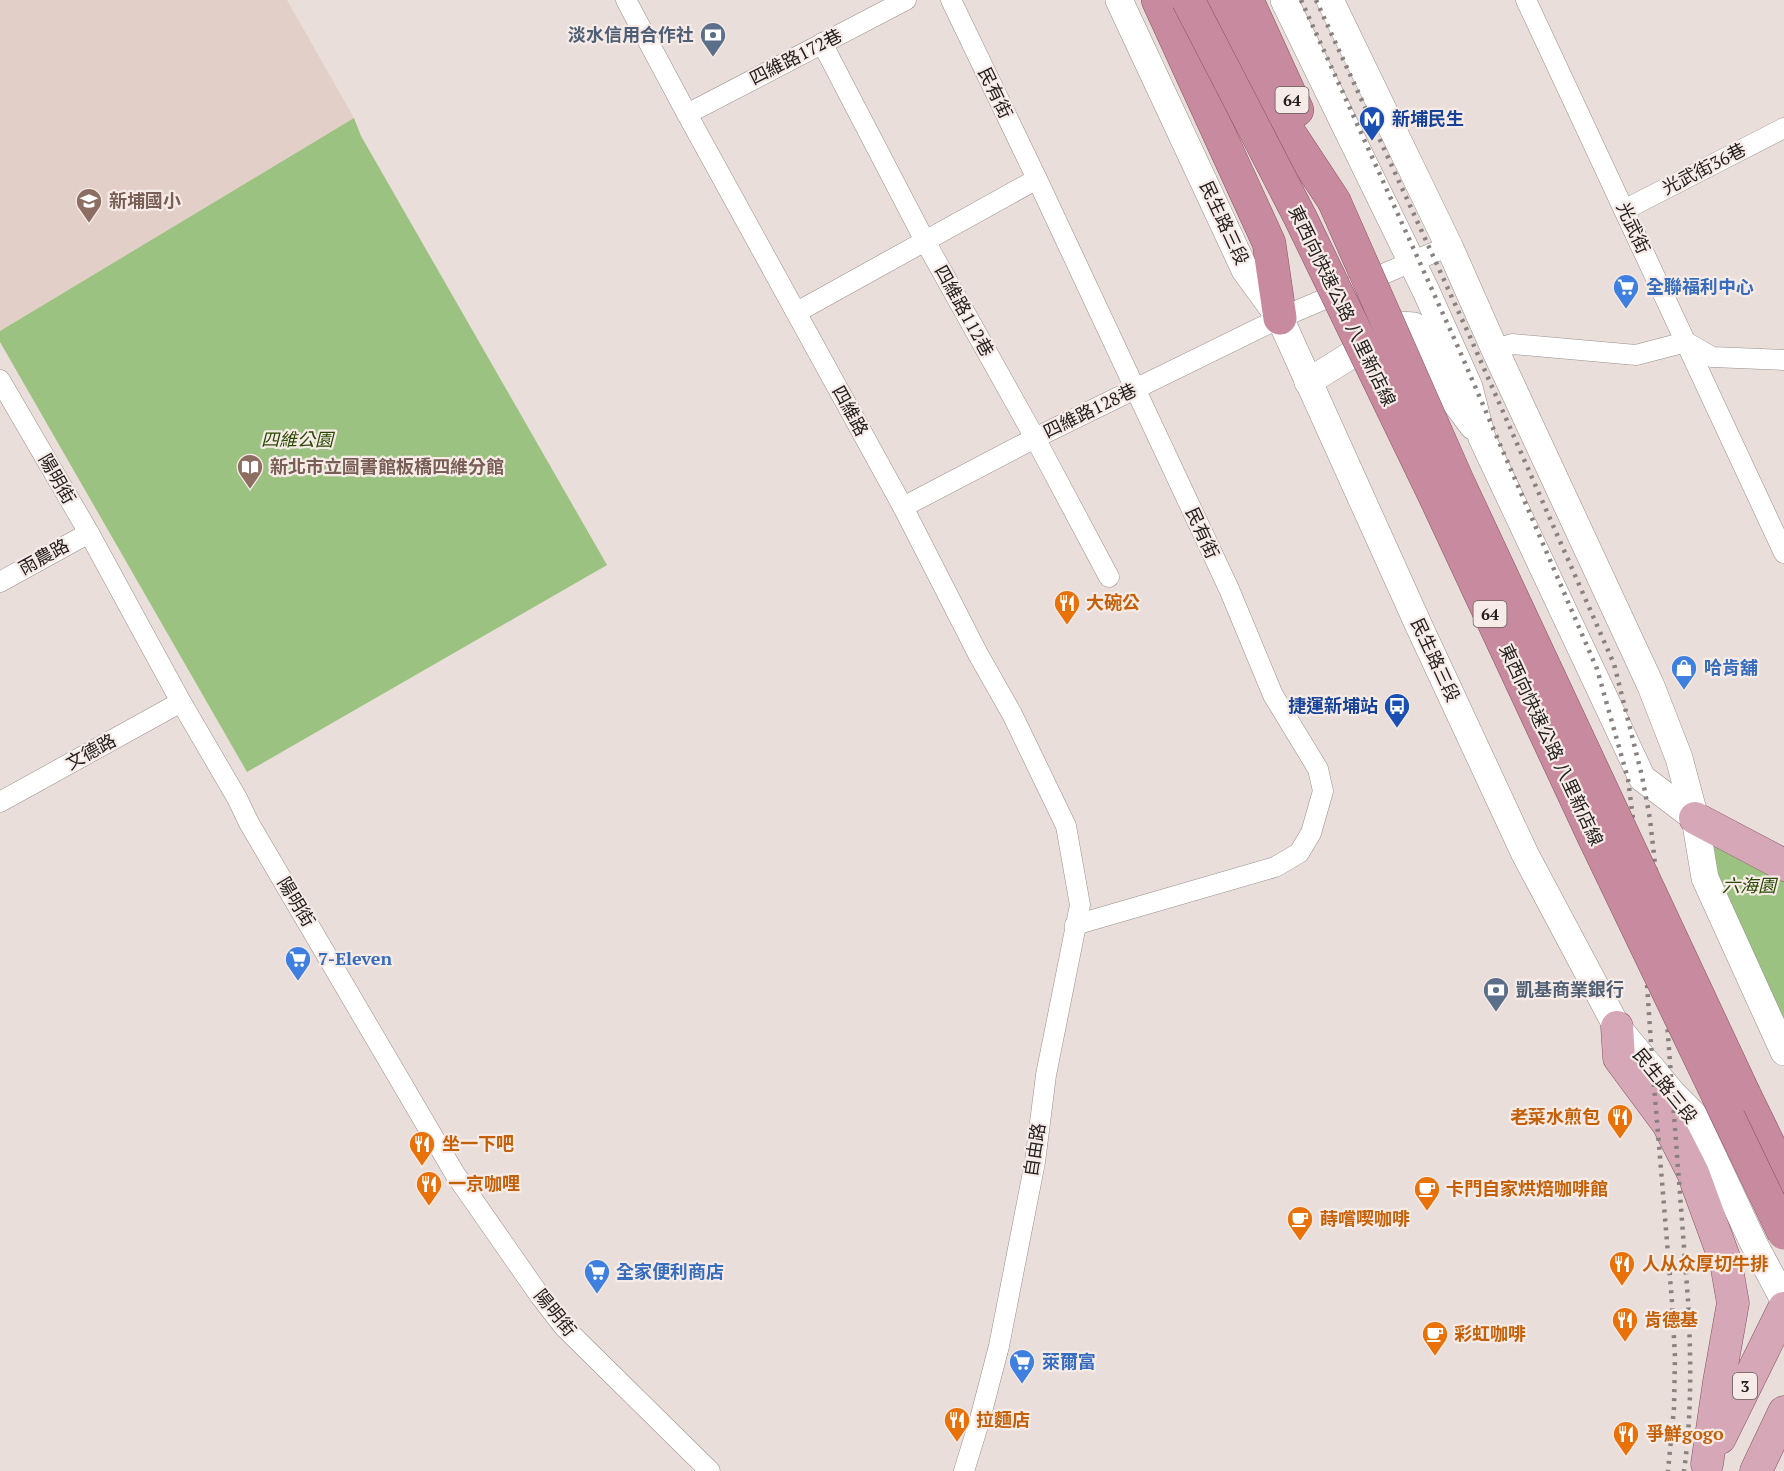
<svg xmlns="http://www.w3.org/2000/svg" width="1784" height="1471" font-family="'PT Serif','Noto Sans TC',serif">
	<style>
		.built { fill: #e2d0c8 }
		.green { fill: #9cc281 }
		.lines { fill: none; stroke-linecap: round; stroke-linejoin: round }
		.minor-casing { stroke: #978e8a; stroke-width: 21 }
		.secondary-casing { stroke: #978e8a; stroke-width: 28 }
		.primary-casing { stroke: #865262; stroke-width: 33 }
		.trunk-casing { stroke: #865262; stroke-width: 34 }
		.minor { stroke: #fff; stroke-width: 20 }
		.secondary { stroke: #fff; stroke-width: 27 }
		.primary { stroke: #d6a7b6; stroke-width: 32 }
		.trunk { stroke: #c88a9e; stroke-width: 33 }
		.rail { stroke: #88817e; stroke-width: 4.5; stroke-dasharray: 3 6; stroke-linecap: butt }
		.trunk-bridge-casing { stroke: #865262; stroke-width: 34; stroke-linecap: butt }
		.trunk-bridge { stroke: #c88a9e; stroke-width: 33 }
		.labels { text-anchor: middle; stroke-width: 4.5; stroke-linejoin: round; paint-order: stroke }
		.shield { fill: #f6ebe7; stroke: #645e5c; stroke-width: 1.5 }
		.shield-label { font-size: 16px; font-weight: bold; fill: #252120 }
		.service-label { font-size: 18px; font-weight: bold; fill: #4e5e75; stroke: #f6ebe7; text-anchor: end }
		.street-label { font-size: 18px; fill: #252120; stroke: #f6ebe7 }
		.transit-label { font-size: 18px; font-weight: bold; fill: #164399; stroke: #f6ebe7; text-anchor: start }
		.education-label { font-size: 18px; font-weight: bold; fill: #785e54; stroke: #f6ebe7; text-anchor: start }
		.shop-label { font-size: 18px; font-weight: bold; fill: #366cbe; stroke: #f6ebe7; text-anchor: start }
		.park-label { font-size: 18px; font-style: italic; fill: #284900; stroke: #f6ebe7 }
		.food-label { font-size: 18px; font-weight: bold; fill: #c56008; stroke: #f6ebe7; text-anchor: start }
	</style>
	<rect width="100%" height="100%" fill="#e9deda"/>
	<!-- built -->
	<path class="built" d="M 0,0 L 287,0 L 354,118 L 0,331 Z"/>
	<!-- green -->
	<g class="green">
		<path d="M 354,118 L 361,136 L 607,565 L 247,772 L 0,342 L 0,331 Z"/>
		<path d="M 1695,818 L 1784,865 L 1784,1032 Z"/>
	</g>
	<g class="lines">
		<!-- minor casing -->
		<g class="minor-casing">
			<g id="minor">
				<path d="M 626,0 L 687,114 L 903,507 L 978,654 L 1012,714 L 1066,826 L 1080,905 L 1046,1075 L 1035,1162 L 999,1346 L 980,1419 L 964,1471"/>
				<path d="M 951,0 L 1037,179 L 1229,589 L 1273,695 L 1318,769 L 1323,791 L 1311,833 L 1299,853 L 1275,867 L 1075,925"/>
				<path d="M 1526,0 L 1784,553"/>
				<path d="M 822,43 L 925,241 L 1035,438 L 1109,577"/>
				<path d="M 687,114 L 906,0"/>
				<path d="M 1624,210 L 1784,128"/>
				<path d="M 797,312 L 1037,179"/>
				<path d="M 1495,350 L 1512,344 L 1636,355 L 1686,342 L 1712,357 L 1784,360"/>
				<path d="M 0,380 L 89,533 L 181,702 L 237,798 L 249,823 L 455,1174 L 540,1296 L 564,1327 L 710,1471"/>
				<path d="M 903,507 L 1035,438 L 1280,318 L 1449,246"/>
				<path d="M 0,582 L 89,533"/>
				<path d="M 0,802 L 181,702"/>
			</g>
		</g>
		<!-- secondary casing -->
		<g class="secondary-casing">
			<g id="secondary">
				<path d="M 1119,0 L 1245,270 L 1280,318 L 1419,626 L 1525,854 L 1617,1027 L 1672,1093 L 1693,1114 L 1753,1242 L 1784,1300"/>
				<path d="M 1284,0 L 1426,291 L 1469,387 L 1482,438 L 1642,778 L 1695,818"/>
				<path d="M 1330,0 L 1449,246 L 1495,350 L 1651,686 L 1679,758 L 1695,818 L 1705,878 L 1784,1052"/>
				<path d="M 1308,382 L 1399,325 L 1414,326 L 1424,335 L 1452,398 L 1473,426"/>
			</g>
		</g>
		<!-- primary casing -->
		<g class="primary-casing">
			<g id="primary">
				<path d="M 1695,818 L 1784,865"/>
				<path d="M 1617,1027 L 1619,1058 L 1668,1124 L 1693,1173 L 1726,1263 L 1733,1303 L 1719,1382 L 1707,1464"/>
				<path d="M 1720,1438 L 1784,1308"/>
				<path d="M 1756,1471 L 1784,1412"/>
			</g>
		</g>
		<!-- trunk casing -->
		<g class="trunk-casing">
			<g id="trunk">
				<path d="M 1158,0 L 1269,243 L 1280,318"/>
				<path d="M 1213,0 L 1242,61 L 1267,128"/>
				<path d="M 1247,0 L 1297,110"/>
				<path d="M 1269,91 L 1288,131 L 1334,201"/>
				<path d="M 1744,1094 L 1784,1176"/>
			</g>
		</g>
		<!-- minor -->
		<use href="#minor" class="minor"/>
		<!-- secondary -->
		<use href="#secondary" class="secondary"/>
		<!-- primary -->
		<use href="#primary" class="primary"/>
		<!-- trunk -->
		<use href="#trunk" class="trunk"/>
		<!-- rail -->
		<g class="rail">
			<path d="M 1301,0 L 1458,347 L 1597,669 L 1628,779 L 1639,866 L 1653,1073 L 1672,1302 L 1675,1357 L 1674,1408 L 1668,1471"/>
			<path d="M 1316,0 L 1471,339 L 1614,664 L 1642,776 L 1650,819 L 1655,864 L 1688,1300 C 1691,1357 1692,1414 1684,1471"/>
		</g>
		<!-- trunk-bridge casing -->
		<g class="trunk-bridge-casing">
			<g id="trunk-bridge">
				<path d="M 1188,0 L 1300,217 L 1433,492 L 1594,837 L 1784,1233"/>
				<path d="M 1334,201 L 1457,480 L 1744,1094"/>
			</g>
		</g>
		<!-- trunk-bridge -->
		<use href="#trunk-bridge" class="trunk-bridge"/>
	</g>
	<!-- icons -->
	<defs>
		<g id="bank-pin" transform="scale(1.35)"><path d="M0 17L-7.5 6A9.5 9.5 0 1 1 7.5 6Z" fill="#5c6f8a" stroke="#f6ebe7"/><path d="M-6-4H6V4H-6ZM0-2.3a2.3 2.3 0 1 0 0 4.6a2.3 2.3 0 1 0 0-4.6Z" fill="#fff"/></g>
		<g id="metro-pin" transform="scale(1.35)"><path d="M0 17L-7.5 6A9.5 9.5 0 1 1 7.5 6Z" fill="#1a4fb4" stroke="#f6ebe7"/><path d="M-5.5 5V-5H-3L0 0L3-5H5.5V5H3V-.5L0 4L-3-.5V5Z" fill="#fff"/></g>
		<g id="school-pin" transform="scale(1.35)"><path d="M0 17L-7.5 6A9.5 9.5 0 1 1 7.5 6Z" fill="#8d6e63" stroke="#f6ebe7"/><path d="M0-5L7-2L0 1L-7-2ZM-4 1L0 2.5L4 1V4Q0 6-4 4Z" fill="#fff"/></g>
		<g id="supermarket-pin" transform="scale(1.35)"><path d="M0 17L-7.5 6A9.5 9.5 0 1 1 7.5 6Z" fill="#3f7fe0" stroke="#f6ebe7"/><path d="M-6-5.5h2.5l.6 2H6L4.5 2H-2.5L-4.4-4H-6ZM-1.5 3.2a1.3 1.3 0 1 0 .1 0ZM3 3.2a1.3 1.3 0 1 0 .1 0Z" fill="#fff"/></g>
		<g id="library-pin" transform="scale(1.35)"><path d="M0 17L-7.5 6A9.5 9.5 0 1 1 7.5 6Z" fill="#8d6e63" stroke="#f6ebe7"/><path d="M-6-4Q-3-5.5-.7-3.5V5Q-3 3-6 4ZM6-4Q3-5.5 .7-3.5V5Q3 3 6 4Z" fill="#fff"/></g>
		<g id="restaurant-pin" transform="scale(1.35)"><path d="M0 17L-7.5 6A9.5 9.5 0 1 1 7.5 6Z" fill="#e8710a" stroke="#f6ebe7"/><path d="M-5-6h1v4h1v-4h1v4h1v-4h1v5L-1.5 .5V6h-2V.5L-5-1ZM5-6V6H3V1.5H1.5Q1.5-4 5-6Z" fill="#fff"/></g>
		<g id="shop-pin" transform="scale(1.35)"><path d="M0 17L-7.5 6A9.5 9.5 0 1 1 7.5 6Z" fill="#3f7fe0" stroke="#f6ebe7"/><path d="M-5-2.5h2.3a2.7 3.5 0 0 1 5.4 0H5L5.5 6h-11ZM-1.5-2.5h3a1.5 2.3 0 0 0-3 0Z" fill="#fff"/></g>
		<g id="bus-pin" transform="scale(1.35)"><path d="M0 17L-7.5 6A9.5 9.5 0 1 1 7.5 6Z" fill="#1a4fb4" stroke="#f6ebe7"/><path d="M-5-6H5V4H4V6H2V4H-2V6H-4V4H-5ZM-3.5-4V0h7V-4ZM-3.5 1.2v1.5H-2V1.2ZM2 1.2v1.5H3.5V1.2Z" fill="#fff"/></g>
		<g id="cafe-pin" transform="scale(1.35)"><path d="M0 17L-7.5 6A9.5 9.5 0 1 1 7.5 6Z" fill="#e8710a" stroke="#f6ebe7"/><path d="M-5.5-4.5H6V0H3Q3 3.5 0 3.5H-2.5Q-5.5 3.5-5.5 0ZM3-3.2v2h1.7v-2ZM-6 4.5H4V6H-6Z" fill="#fff"/></g>
	</defs>
	<g fill-rule="evenodd">
		<use href="#bank-pin" x="713" y="35"/>
		<use href="#metro-pin" x="1372" y="119"/>
		<use href="#school-pin" x="89" y="201"/>
		<use href="#supermarket-pin" x="1626" y="287"/>
		<use href="#library-pin" x="250" y="467"/>
		<use href="#restaurant-pin" x="1067" y="603"/>
		<use href="#shop-pin" x="1684" y="668"/>
		<use href="#bus-pin" x="1397" y="706"/>
		<use href="#supermarket-pin" x="298" y="959"/>
		<use href="#bank-pin" x="1496" y="990"/>
		<use href="#restaurant-pin" x="1620" y="1117"/>
		<use href="#restaurant-pin" x="422" y="1144"/>
		<use href="#restaurant-pin" x="429" y="1184"/>
		<use href="#cafe-pin" x="1427" y="1189"/>
		<use href="#cafe-pin" x="1300" y="1219"/>
		<use href="#restaurant-pin" x="1622" y="1264"/>
		<use href="#supermarket-pin" x="597" y="1272"/>
		<use href="#restaurant-pin" x="1625" y="1320"/>
		<use href="#cafe-pin" x="1435" y="1334"/>
		<use href="#supermarket-pin" x="1022" y="1362"/>
		<use href="#restaurant-pin" x="957" y="1420"/>
		<use href="#restaurant-pin" x="1626" y="1434"/>
	</g>
	<g class="labels">
		<!-- shield labels -->
		<g class="shield">
			<rect x="1275.5" y="87" width="33" height="26" rx="4.5"/>
			<rect x="1473.5" y="601" width="33" height="26" rx="4.5"/>
			<rect x="1733" y="1373" width="24" height="26" rx="4.5"/>
		</g>
		<g class="shield-label">
			<text x="1292" y="106">64</text>
			<text x="1490" y="620">64</text>
			<text x="1745" y="1392">3</text>
		</g>
		<!-- service labels -->
		<g class="service-label">
			<text x="694" y="41">淡水信用合作社</text>
			<text x="1516" y="996" text-anchor="start">凱基商業銀行</text>
		</g>
		<!-- street labels -->
		<g class="street-label">
			<text transform="translate(796 57) rotate(-27)" y="6">四維路172巷</text>
			<text transform="translate(995 93) rotate(64)" y="6">民有街</text>
			<text transform="translate(1704 169) rotate(-27)" y="6">光武街36巷</text>
			<text transform="translate(1224 223) rotate(65)" y="6">民生路三段</text>
			<text transform="translate(1633 228) rotate(65)" y="6">光武街</text>
			<text transform="translate(1342 306) rotate(64)" y="6">東西向快速公路 八里新店線</text>
			<text transform="translate(964 311) rotate(61)" y="6">四維路112巷</text>
			<text transform="translate(850 411) rotate(61)" y="6">四維路</text>
			<text transform="translate(1090 411) rotate(-26)" y="6">四維路128巷</text>
			<text transform="translate(57 479) rotate(60)" y="6">陽明街</text>
			<text transform="translate(1202 533) rotate(65)" y="6">民有街</text>
			<text transform="translate(44 557) rotate(-29)" y="6">雨農路</text>
			<text transform="translate(1435 660) rotate(65)" y="6">民生路三段</text>
			<text transform="translate(1551 745) rotate(65)" y="6">東西向快速公路 八里新店線</text>
			<text transform="translate(91 752) rotate(-29)" y="6">文德路</text>
			<text transform="translate(296 902) rotate(59)" y="6">陽明街</text>
			<text transform="translate(1665 1086) rotate(51)" y="6">民生路三段</text>
			<text transform="translate(1035 1150) rotate(-81)" y="6">自由路</text>
			<text transform="translate(555 1313) rotate(51)" y="6">陽明街</text>
		</g>
		<!-- transit labels -->
		<g class="transit-label">
			<text x="1392" y="125">新埔民生</text>
			<text x="1378" y="712" text-anchor="end">捷運新埔站</text>
		</g>
		<!-- education labels -->
		<g class="education-label">
			<text x="109" y="207">新埔國小</text>
			<text x="270" y="473">新北市立圖書館板橋四維分館</text>
		</g>
		<!-- shop labels -->
		<g class="shop-label">
			<text x="1646" y="293">全聯福利中心</text>
			<text x="1704" y="674">哈肯舖</text>
			<text x="318" y="965">7-Eleven</text>
			<text x="616" y="1278">全家便利商店</text>
			<text x="1042" y="1368">萊爾富</text>
		</g>
		<!-- park labels -->
		<g class="park-label">
			<text x="297" y="446">四維公園</text>
			<text x="1749" y="892">六海園</text>
		</g>
		<!-- food labels -->
		<g class="food-label">
			<text x="1086" y="609">大碗公</text>
			<text x="1600" y="1123" text-anchor="end">老菜水煎包</text>
			<text x="442" y="1150">坐一下吧</text>
			<text x="448" y="1190">一京咖哩</text>
			<text x="1446" y="1195">卡門自家烘焙咖啡館</text>
			<text x="1320" y="1225">蒔嚐喫咖啡</text>
			<text x="1642" y="1270">人从众厚切牛排</text>
			<text x="1644" y="1326">肯德基</text>
			<text x="1454" y="1340">彩虹咖啡</text>
			<text x="976" y="1426">拉麵店</text>
			<text x="1646" y="1440">爭鮮gogo</text>
		</g>
	</g>
</svg>
